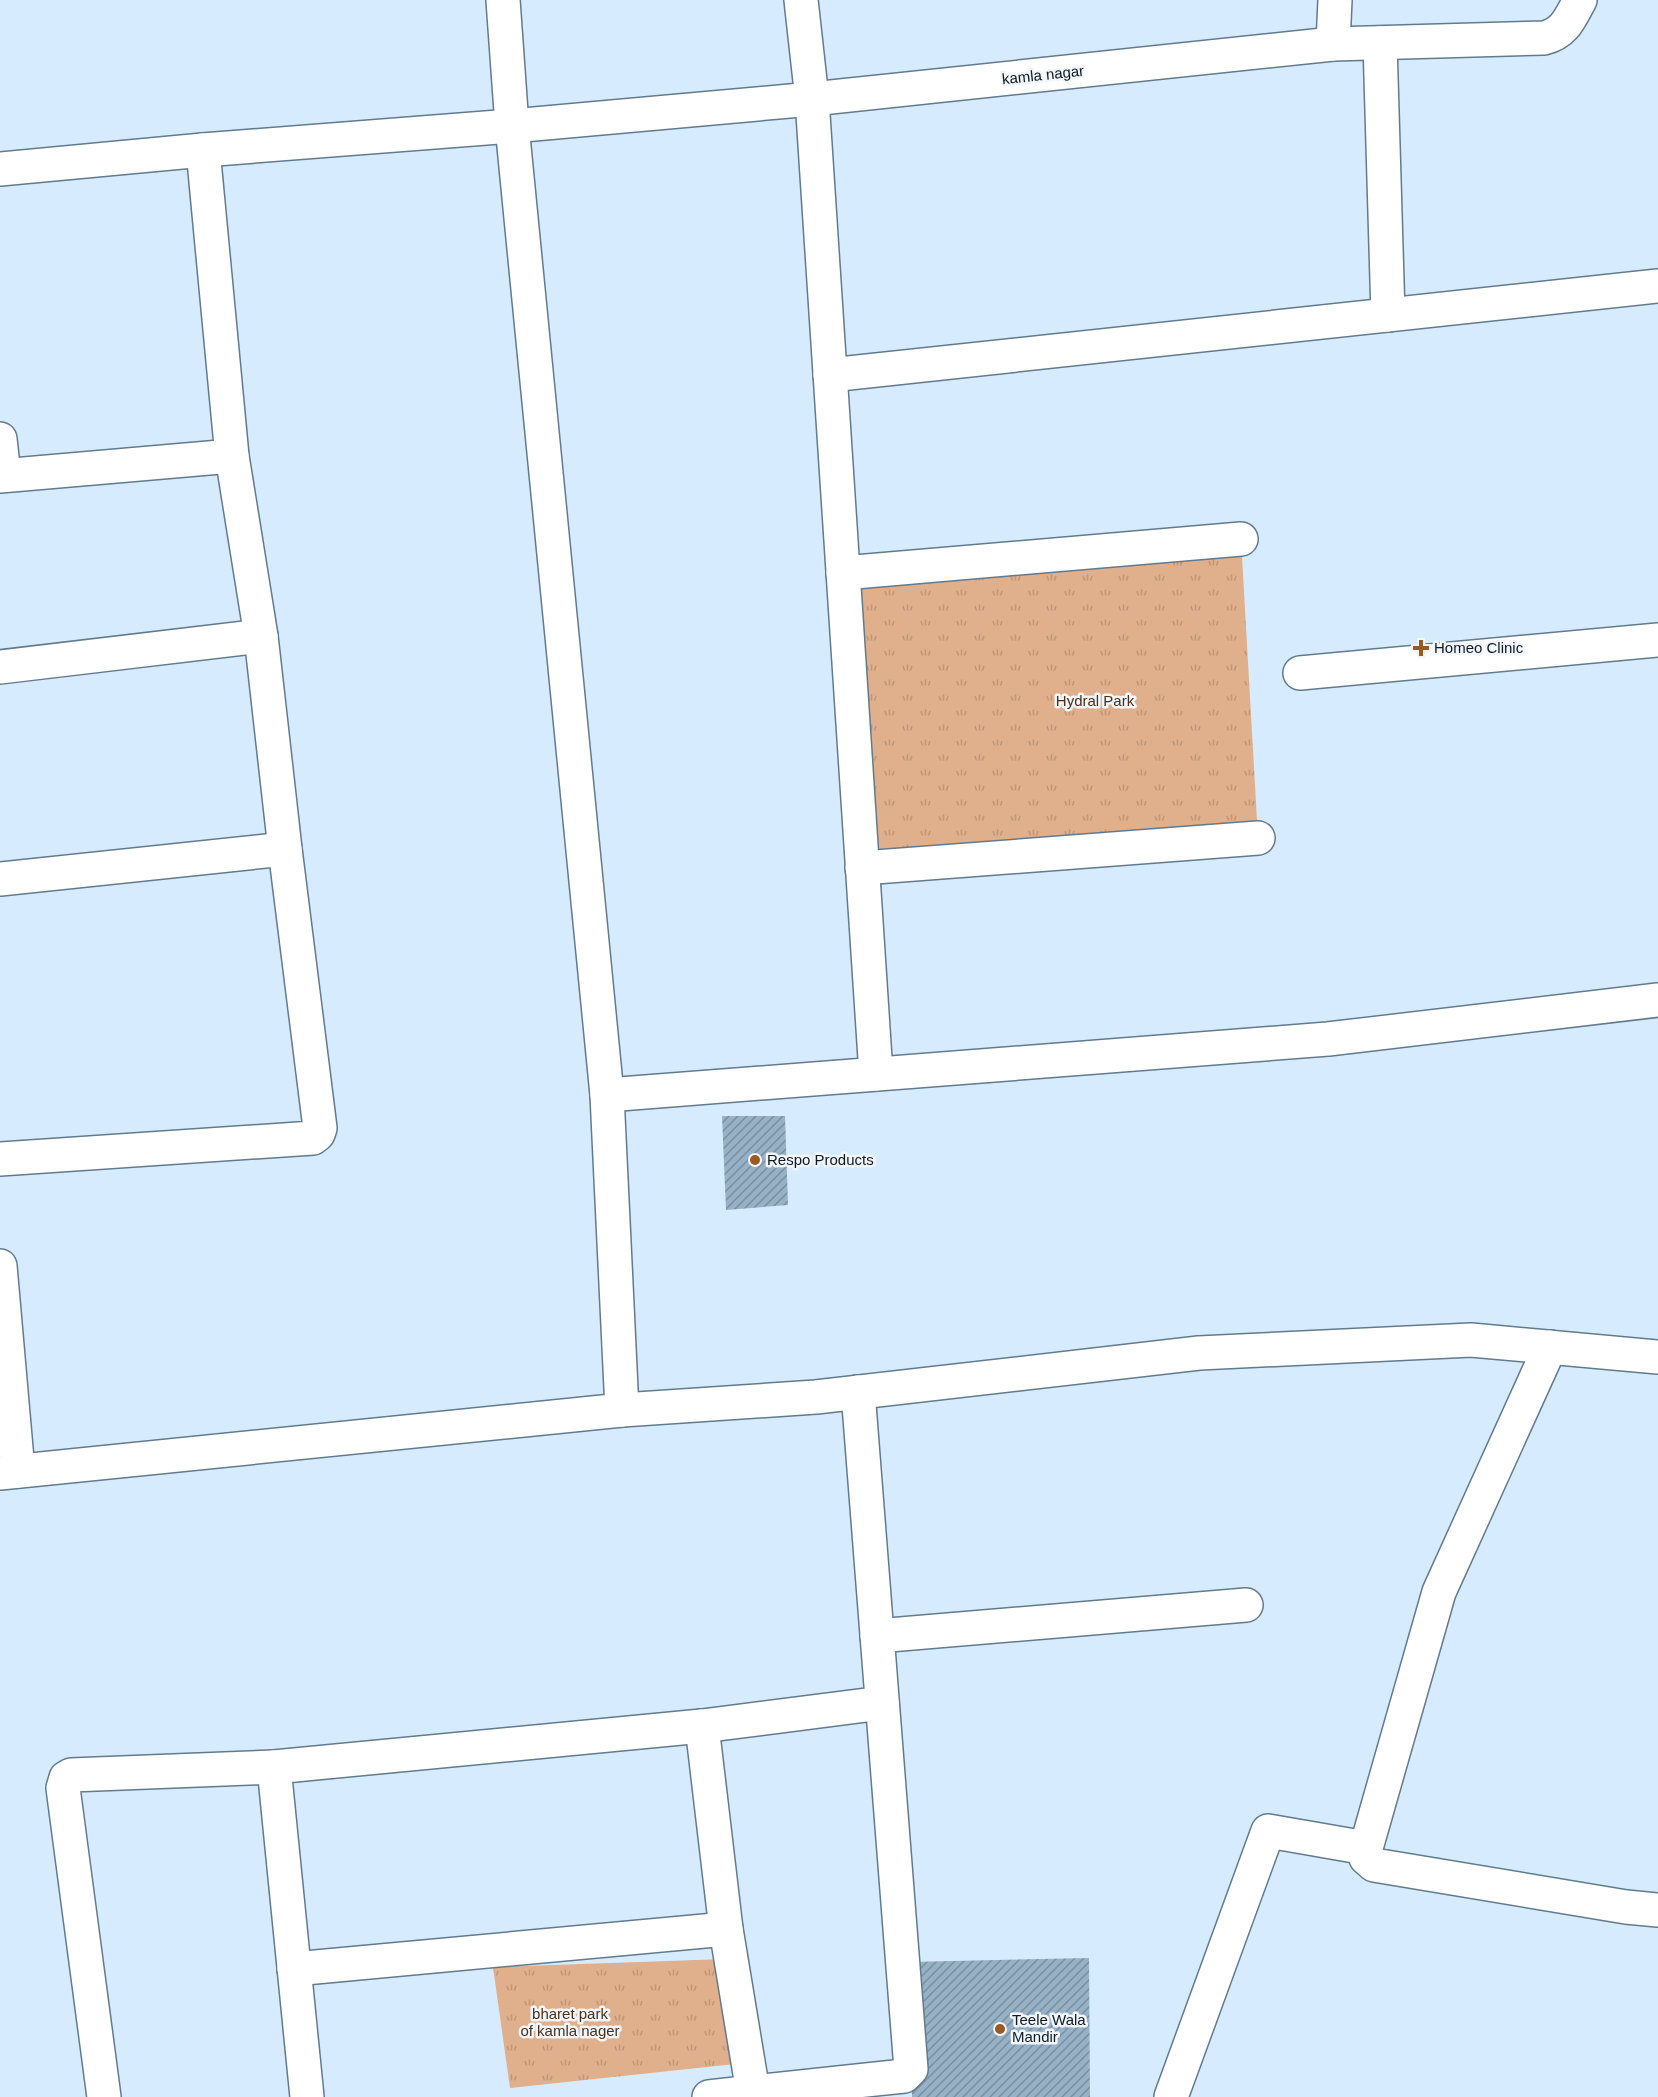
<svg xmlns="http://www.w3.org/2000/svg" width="1658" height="2097" font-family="Arial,sans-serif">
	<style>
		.park { fill: url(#park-tufts) }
		.building { fill: url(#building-hatch) }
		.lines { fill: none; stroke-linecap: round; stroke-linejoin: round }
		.minor-casing { stroke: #627a8e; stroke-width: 36 }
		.minor { stroke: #fff; stroke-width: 33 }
		.poi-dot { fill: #9a5a23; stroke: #f1f6fb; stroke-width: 2 }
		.labels { text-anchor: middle; stroke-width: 5; stroke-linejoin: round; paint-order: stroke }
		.street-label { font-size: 15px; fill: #111a22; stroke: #f1f6fb }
		.poi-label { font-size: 15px; fill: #111a22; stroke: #f1f6fb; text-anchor: start }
		.park-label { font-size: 15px; fill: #502f15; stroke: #f1f6fb }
	</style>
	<defs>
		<pattern id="park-tufts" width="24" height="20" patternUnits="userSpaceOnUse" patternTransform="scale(1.5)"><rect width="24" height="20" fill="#e0af8b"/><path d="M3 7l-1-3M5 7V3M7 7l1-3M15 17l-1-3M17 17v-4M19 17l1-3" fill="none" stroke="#bf9678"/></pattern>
		<pattern id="building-hatch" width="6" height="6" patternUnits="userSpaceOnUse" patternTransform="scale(1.5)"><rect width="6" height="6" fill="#97b1c6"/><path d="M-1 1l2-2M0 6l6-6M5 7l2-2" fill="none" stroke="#7a8fa0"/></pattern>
	</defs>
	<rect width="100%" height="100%" fill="#d6ecfe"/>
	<!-- park -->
	<g class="park">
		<path d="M 1241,539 L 1258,838 L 862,868 L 843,573 Z"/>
		<path d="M 726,1959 L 735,2064 L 510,2088 L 493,1967 Z"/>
	</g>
	<!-- building -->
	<g class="building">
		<path d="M 722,1116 L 785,1116 L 788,1205 L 726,1210 Z"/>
		<path d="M 1089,1958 L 1090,2097 L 912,2097 L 909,1962 Z"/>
	</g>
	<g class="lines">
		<!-- minor casing -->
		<g class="minor-casing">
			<g id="minor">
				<path d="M 503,0 L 512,126 L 607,1095"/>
				<path d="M 801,0 L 812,99 L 876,1074"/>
				<path d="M 1380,43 L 1388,315"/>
				<path d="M 1333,44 L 1335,0"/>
				<path d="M 203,150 L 232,456 L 261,636 L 285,849"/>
				<path d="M 0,169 L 203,150 L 512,126 L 812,99 L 1333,44 L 1544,38 C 1565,33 1570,18 1580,0"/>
				<path d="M 830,375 L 1658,286"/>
				<path d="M 0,439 L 4,475"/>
				<path d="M 0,476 L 232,456"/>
				<path d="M 843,573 L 1241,539"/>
				<path d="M 0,667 L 261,636"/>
				<path d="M 1300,673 L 1658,640"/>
				<path d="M 862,868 L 1258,838"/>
				<path d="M 0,879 L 285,849 L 320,1128 L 318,1134 L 313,1138 L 0,1159"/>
				<path d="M 0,1266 L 18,1471"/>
				<path d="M 1550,1347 L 1439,1592 L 1366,1848 L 1366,1858 L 1374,1865 L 1626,1907 L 1658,1910"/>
				<path d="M 622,1410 L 816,1397 L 1199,1353 L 1471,1340 L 1658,1357"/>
				<path d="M 0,1473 L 622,1410 L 607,1095 L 1328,1039 L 1658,1000"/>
				<path d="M 877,1636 L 1246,1605"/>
				<path d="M 702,1726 L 726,1929 L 753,2092 L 709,2097"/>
				<path d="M 274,1767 L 702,1726 L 882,1703"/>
				<path d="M 294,1969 L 726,1929"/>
				<path d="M 104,2097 L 63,1788 L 66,1778 L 71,1775 L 274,1767 L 307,2097"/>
				<path d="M 754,2097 L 753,2092 L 904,2076 L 911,2069 L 858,1392"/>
				<path d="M 1171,2097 L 1268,1831 L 1366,1848"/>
			</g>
		</g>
		<!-- minor -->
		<use href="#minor" class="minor"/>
	</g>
	<!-- markers -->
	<g class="poi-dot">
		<path d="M1418 639h6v6h6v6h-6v6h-6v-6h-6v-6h6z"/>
		<circle cx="755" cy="1160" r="6"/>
		<circle cx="1000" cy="2029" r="6"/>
	</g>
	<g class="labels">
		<!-- street labels -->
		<g class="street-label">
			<text transform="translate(1043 75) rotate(-6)" y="5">kamla nagar</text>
		</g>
		<!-- poi labels -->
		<g class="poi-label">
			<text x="1434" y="653">Homeo Clinic</text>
			<text x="767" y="1165">Respo Products</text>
			<text x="1012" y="2025">Teele Wala<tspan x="1012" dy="17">Mandir</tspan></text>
		</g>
		<!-- park labels -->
		<g class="park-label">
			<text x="1095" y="706">Hydral Park</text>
			<text x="570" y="2019">bharet park<tspan x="570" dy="17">of kamla nager</tspan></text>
		</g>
	</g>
</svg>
